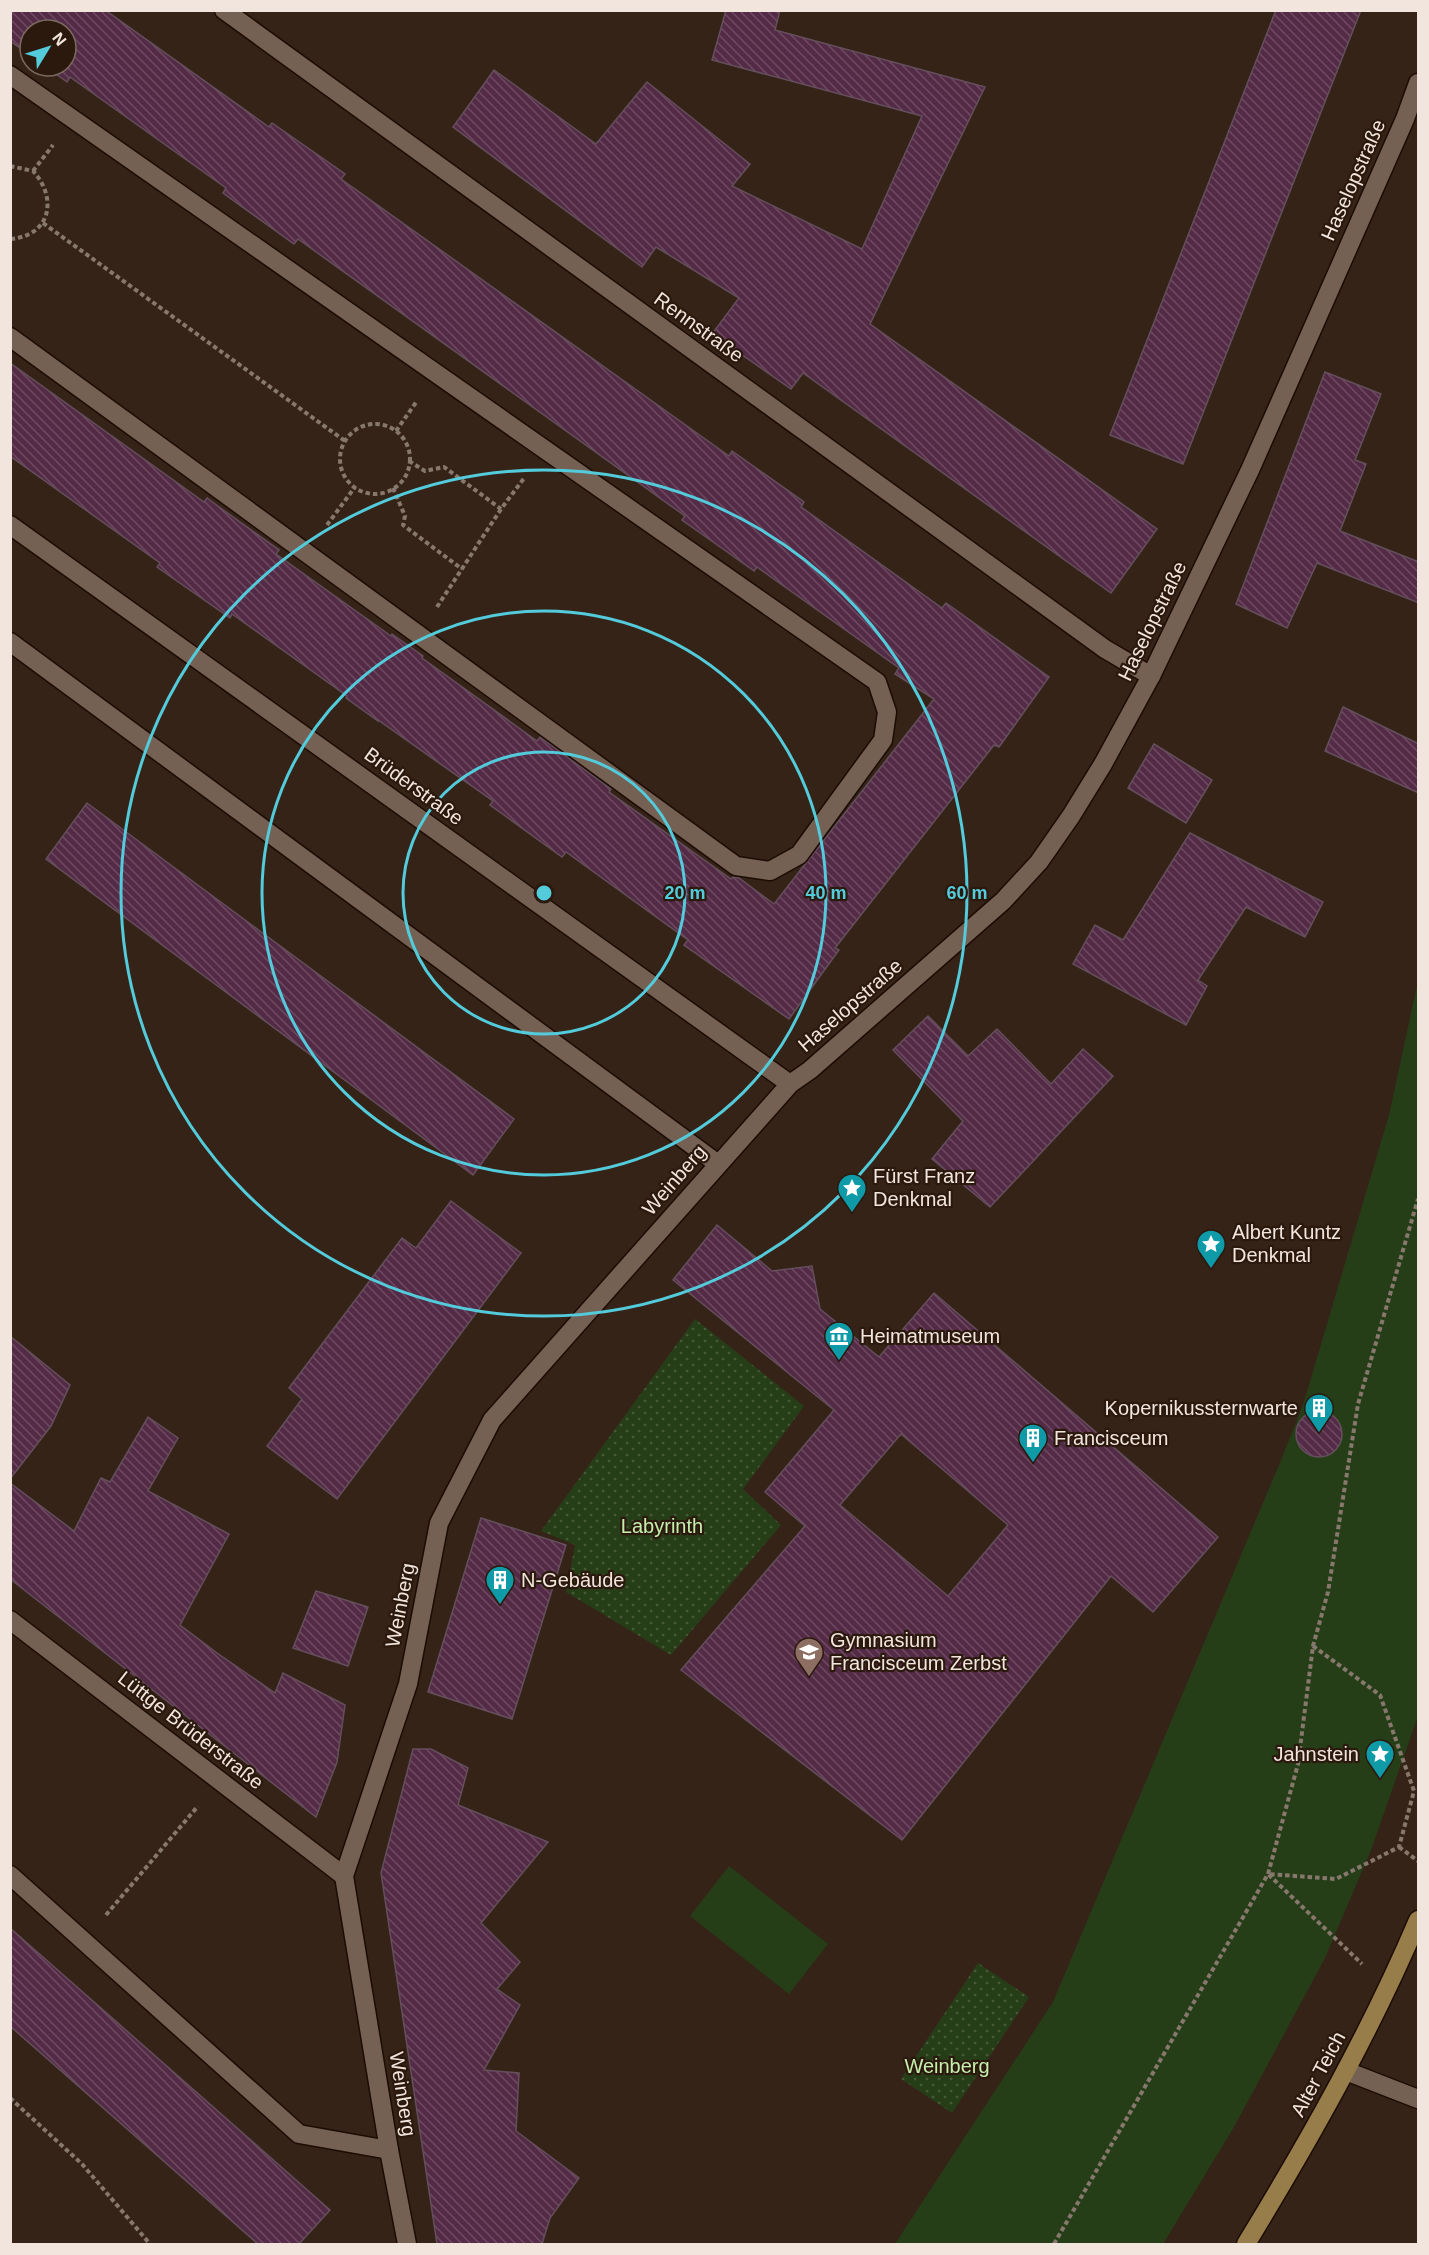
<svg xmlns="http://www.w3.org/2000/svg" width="1429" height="2255" font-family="Arial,sans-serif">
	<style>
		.park { fill: #263e17 }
		.garden { fill: url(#garden-dots) }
		.building { fill: url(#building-back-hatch); stroke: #644f5c; stroke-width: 1.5; fill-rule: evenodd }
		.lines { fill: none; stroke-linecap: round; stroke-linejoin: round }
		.minor-casing { stroke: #1c0c03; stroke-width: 21 }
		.major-casing { stroke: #1c0c03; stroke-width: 21 }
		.path { stroke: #87786e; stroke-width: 4; stroke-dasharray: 4.5 3; stroke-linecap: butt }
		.minor { stroke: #756054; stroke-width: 18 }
		.major { stroke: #977d4a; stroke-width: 18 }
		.ring { fill: none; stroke: #53cbdb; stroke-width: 3 }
		.labels { text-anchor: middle; stroke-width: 4.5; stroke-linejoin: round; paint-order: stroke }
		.street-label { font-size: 20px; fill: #f1e5dd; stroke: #2b190e }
		.poi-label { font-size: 20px; fill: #f1e5dd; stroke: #2b190e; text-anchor: start }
		.park-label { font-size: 20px; fill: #c4efac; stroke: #2b190e }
		.centre { fill: #53cbdb; stroke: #2b190e; stroke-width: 3 }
		.ring-label { font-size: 18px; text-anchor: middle; font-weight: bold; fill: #53cbdb; stroke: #2b190e; stroke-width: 4.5; stroke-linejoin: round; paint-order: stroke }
	</style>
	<defs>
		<pattern id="garden-dots" width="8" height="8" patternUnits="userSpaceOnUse" patternTransform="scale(1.5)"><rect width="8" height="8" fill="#263e17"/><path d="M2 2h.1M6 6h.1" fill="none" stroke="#465a38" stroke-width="1.8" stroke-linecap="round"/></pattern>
		<pattern id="building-back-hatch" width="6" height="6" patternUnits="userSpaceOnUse" patternTransform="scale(1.5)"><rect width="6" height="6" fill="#542b46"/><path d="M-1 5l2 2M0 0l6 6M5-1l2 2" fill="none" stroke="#6d4a60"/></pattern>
	</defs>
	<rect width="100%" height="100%" fill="#352318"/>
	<!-- park -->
	<g class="park">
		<path d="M 1418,981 L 1418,1716 L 1371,1850 L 1325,1958 L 1234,2127 L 1163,2244 L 895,2244 L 1053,2002 L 1281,1460 L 1303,1405 L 1389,1115 Z"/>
		<path d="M 729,1866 L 828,1944 L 789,1994 L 690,1916 Z"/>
	</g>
	<!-- garden -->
	<g class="garden">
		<path d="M 695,1319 L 804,1406 L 743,1489 L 781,1525 L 671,1655 L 566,1592 L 575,1545 L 541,1531 Z"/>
		<path d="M 978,1963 L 1029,1997 L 952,2113 L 901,2079 Z"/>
	</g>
	<!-- building -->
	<g class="building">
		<path d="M 10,10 L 105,10 L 269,127 L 272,123 L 345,174 L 341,179 L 729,456 L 732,451 L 804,502 L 801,507 L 942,608 L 946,603 L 1049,677 L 999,747 L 994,745 L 835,948 L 839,950 L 789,1019 L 684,945 L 688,940 L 566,852 L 562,857 L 490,805 L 493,801 L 378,720 L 378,721 L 346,698 L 347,696 L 232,614 L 230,618 L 157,567 L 160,563 L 10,456 L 10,363 L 204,502 L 207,498 L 222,509 L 279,550 L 276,554 L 391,636 L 392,634 L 423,656 L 422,658 L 537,741 L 540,737 L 611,789 L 609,792 L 731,879 L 733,877 L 739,878 L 774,904 L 934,699 L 895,674 L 899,668 L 757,567 L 754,571 L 723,549 L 682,520 L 685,516 L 298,239 L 294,244 L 223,193 L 226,188 L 70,77 L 67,82 L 45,66 L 66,66 L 66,30 L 30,30 L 30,55 L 10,41 Z"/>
		<path d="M 726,10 L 780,10 L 775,30 L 985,87 L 870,324 L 1157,529 L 1111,593 L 803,373 L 791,389 L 712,334 L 739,298 L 656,247 L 642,267 L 453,127 L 494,70 L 596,144 L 647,82 L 750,164 L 732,186 L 862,249 L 922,116 L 712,60 Z"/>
		<path d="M 1276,10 L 1361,10 L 1183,464 L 1110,435 Z"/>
		<path d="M 1325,372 L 1381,394 L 1355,460 L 1366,464 L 1340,531 L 1419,562 L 1419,603 L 1317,563 L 1287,628 L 1236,604 Z"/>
		<path d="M 1343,707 L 1419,744 L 1419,793 L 1325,751 Z"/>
		<path d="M 1154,744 L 1212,780 L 1186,823 L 1128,788 Z"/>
		<path d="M 87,803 L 514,1119 L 473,1175 L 46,859 Z"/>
		<path d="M 1190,833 L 1323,902 L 1305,937 L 1246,907 L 1198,980 L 1207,986 L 1186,1025 L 1073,964 L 1095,925 L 1123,940 Z"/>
		<path d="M 928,1016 L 968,1056 L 997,1029 L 1051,1084 L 1083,1049 L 1113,1076 L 990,1207 L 932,1159 L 963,1121 L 893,1050 Z"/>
		<path d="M 451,1201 L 521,1253 L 337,1499 L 267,1446 L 302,1399 L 289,1388 L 402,1238 L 416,1248 Z"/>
		<path d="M 717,1225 L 772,1271 L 812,1266 L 820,1309 L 879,1357 L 934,1293 L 1218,1537 L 1153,1612 L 1111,1576 L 902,1840 L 681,1670 L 805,1526 L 765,1492 L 834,1410 L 673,1280 ZM 901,1434 L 1008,1525 L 948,1596 L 840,1505 Z"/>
		<path d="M 10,1336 L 70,1385 L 51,1426 L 10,1479 Z"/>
		<circle cx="1319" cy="1434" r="23"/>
		<path d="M 148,1417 L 178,1438 L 148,1491 L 229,1534 L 180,1625 L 217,1653 L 275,1693 L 283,1673 L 345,1705 L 337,1762 L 316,1817 L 10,1579 L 10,1483 L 74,1531 L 101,1478 L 110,1482 Z"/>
		<path d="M 481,1518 L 566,1545 L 512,1719 L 428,1692 Z"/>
		<path d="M 316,1591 L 368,1607 L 348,1666 L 293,1648 Z"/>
		<path d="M 413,1749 L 431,1749 L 468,1768 L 458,1805 L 548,1842 L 481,1923 L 520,1962 L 497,1989 L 520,2005 L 484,2070 L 519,2073 L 516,2131 L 579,2178 L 550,2218 L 542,2244 L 437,2244 L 381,1873 Z"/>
		<path d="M 10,1928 L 330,2210 L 299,2244 L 258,2244 L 10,2026 Z"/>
	</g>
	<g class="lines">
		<!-- minor casing -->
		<g class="minor-casing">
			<g id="minor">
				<path d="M 224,10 L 1105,649 L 1151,676"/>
				<path d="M 10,75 L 877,682 L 887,712 L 883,740 L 799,855 L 770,871 L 736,866 L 10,337"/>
				<path d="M 10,525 L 790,1084"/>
				<path d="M 10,642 L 718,1164"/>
				<path d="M 10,1620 L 344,1876"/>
				<path d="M 10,1875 L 299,2134 L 389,2150"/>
				<path d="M 1346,2071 L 1418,2099"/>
				<path d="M 407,2244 L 389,2150 L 344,1876 L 408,1684 L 439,1523 L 492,1420 L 790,1084 L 810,1070 L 1003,901 L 1039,862 L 1071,816 L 1103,764 L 1151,676 L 1250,470 L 1405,119 L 1418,83"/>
			</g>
		</g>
		<!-- major casing -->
		<g class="major-casing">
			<path id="major" d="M 1246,2244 C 1310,2139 1370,2033 1418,1920"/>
		</g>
		<!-- path -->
		<g class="path">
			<path d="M 10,166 L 33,171 C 58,198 51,236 10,239"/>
			<path d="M 33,171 L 53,145"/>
			<path d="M 43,223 L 345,441"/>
			<circle cx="375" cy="459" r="35"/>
			<path d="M 396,431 L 417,401"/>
			<path d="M 409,461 L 425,471 L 444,467 L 501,509"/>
			<path d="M 393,488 L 405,516 L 403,525 L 462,569"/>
			<path d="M 327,525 L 355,487"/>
			<path d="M 437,607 L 501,509 L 525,477"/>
			<path d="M 1313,1646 L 1380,1695 L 1414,1791 L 1399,1847 L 1336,1879 L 1268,1874 L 1362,1964"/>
			<path d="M 1399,1847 L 1418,1861"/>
			<path d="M 106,1915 L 198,1806"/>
			<path d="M 10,2098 L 82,2164 L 150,2244"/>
			<path d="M 1054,2244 L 1268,1874 L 1298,1764 L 1313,1646 L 1328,1592 L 1358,1404 L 1418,1199"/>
		</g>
		<!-- minor -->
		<use href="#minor" class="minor"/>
		<!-- major -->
		<use href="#major" class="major"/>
	</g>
	<!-- distance rings -->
	<g class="ring">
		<circle cx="544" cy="893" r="141"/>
		<circle cx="544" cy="893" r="282"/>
		<circle cx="544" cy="893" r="423"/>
	</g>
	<!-- icons -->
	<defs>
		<g id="sight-pin" transform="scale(1.5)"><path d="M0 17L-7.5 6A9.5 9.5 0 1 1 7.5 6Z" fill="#0f9aa8" stroke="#2b190e"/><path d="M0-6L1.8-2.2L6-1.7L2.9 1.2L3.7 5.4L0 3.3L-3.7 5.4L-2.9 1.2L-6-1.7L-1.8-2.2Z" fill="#fff"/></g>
		<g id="museum-pin" transform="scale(1.5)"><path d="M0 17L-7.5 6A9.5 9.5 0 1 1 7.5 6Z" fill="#0f9aa8" stroke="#2b190e"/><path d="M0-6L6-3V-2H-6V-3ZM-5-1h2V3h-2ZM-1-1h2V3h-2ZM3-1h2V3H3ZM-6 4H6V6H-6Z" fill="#fff"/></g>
		<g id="building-pin" transform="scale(1.5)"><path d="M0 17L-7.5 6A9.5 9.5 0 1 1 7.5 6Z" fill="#0f9aa8" stroke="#2b190e"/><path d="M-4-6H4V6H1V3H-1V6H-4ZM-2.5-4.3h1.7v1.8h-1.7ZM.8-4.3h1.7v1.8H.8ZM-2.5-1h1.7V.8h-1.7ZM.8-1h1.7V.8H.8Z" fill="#fff"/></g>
		<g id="school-pin" transform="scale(1.5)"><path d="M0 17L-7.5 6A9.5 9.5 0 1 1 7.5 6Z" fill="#8d6e63" stroke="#2b190e"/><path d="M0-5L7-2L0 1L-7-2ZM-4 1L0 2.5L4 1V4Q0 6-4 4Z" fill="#fff"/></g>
	</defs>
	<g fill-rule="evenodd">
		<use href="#sight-pin" x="852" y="1188"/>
		<use href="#sight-pin" x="1211" y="1244"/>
		<use href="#museum-pin" x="839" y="1336"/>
		<use href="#building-pin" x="1319" y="1408"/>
		<use href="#building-pin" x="1033" y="1438"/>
		<use href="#building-pin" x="500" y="1580"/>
		<use href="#school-pin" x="809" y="1652"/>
		<use href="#sight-pin" x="1380" y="1754"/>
	</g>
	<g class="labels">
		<!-- street labels -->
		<g class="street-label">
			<text transform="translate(1353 180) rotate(-66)" y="7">Haselopstraße</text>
			<text transform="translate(699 327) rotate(36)" y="7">Rennstraße</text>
			<text transform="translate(1152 621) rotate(-64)" y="7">Haselopstraße</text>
			<text transform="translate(414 786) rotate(36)" y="7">Brüderstraße</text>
			<text transform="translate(850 1005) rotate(-41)" y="7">Haselopstraße</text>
			<text transform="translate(674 1180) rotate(-49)" y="7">Weinberg</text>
			<text transform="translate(400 1605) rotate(-79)" y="7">Weinberg</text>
			<text transform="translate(191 1730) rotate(38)" y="7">Lüttge Brüderstraße</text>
			<text transform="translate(1318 2074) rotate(-62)" y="7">Alter Teich</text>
			<text transform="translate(403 2094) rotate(81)" y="7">Weinberg</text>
		</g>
		<!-- poi labels -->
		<g class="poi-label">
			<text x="873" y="1183">Fürst Franz<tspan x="873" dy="23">Denkmal</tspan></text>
			<text x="1232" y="1239">Albert Kuntz<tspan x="1232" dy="23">Denkmal</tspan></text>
			<text x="860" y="1343">Heimatmuseum</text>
			<text x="1298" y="1415" text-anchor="end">Kopernikussternwarte</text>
			<text x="1054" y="1445">Francisceum</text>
			<text x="521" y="1587">N-Gebäude</text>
			<text x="830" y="1647">Gymnasium<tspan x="830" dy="23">Francisceum Zerbst</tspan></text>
			<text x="1359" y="1761" text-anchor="end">Jahnstein</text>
		</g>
		<!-- park labels -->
		<g class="park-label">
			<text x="662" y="1533">Labyrinth</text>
			<text x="947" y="2073">Weinberg</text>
		</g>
	</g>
	<circle cx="544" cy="893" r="9" class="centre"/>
	<g class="ring-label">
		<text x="685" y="899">20 m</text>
		<text x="826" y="899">40 m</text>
		<text x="967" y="899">60 m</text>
	</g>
	<!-- border -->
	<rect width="1429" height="2255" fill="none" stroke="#f1e5dd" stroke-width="24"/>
	<!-- north arrow -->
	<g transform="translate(48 48) rotate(52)"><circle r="28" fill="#2b190e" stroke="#7a6b61" stroke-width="1.5"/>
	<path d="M0-4.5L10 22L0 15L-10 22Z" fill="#53cbdb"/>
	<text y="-9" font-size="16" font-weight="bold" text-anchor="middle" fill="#f1e5dd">N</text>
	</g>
</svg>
